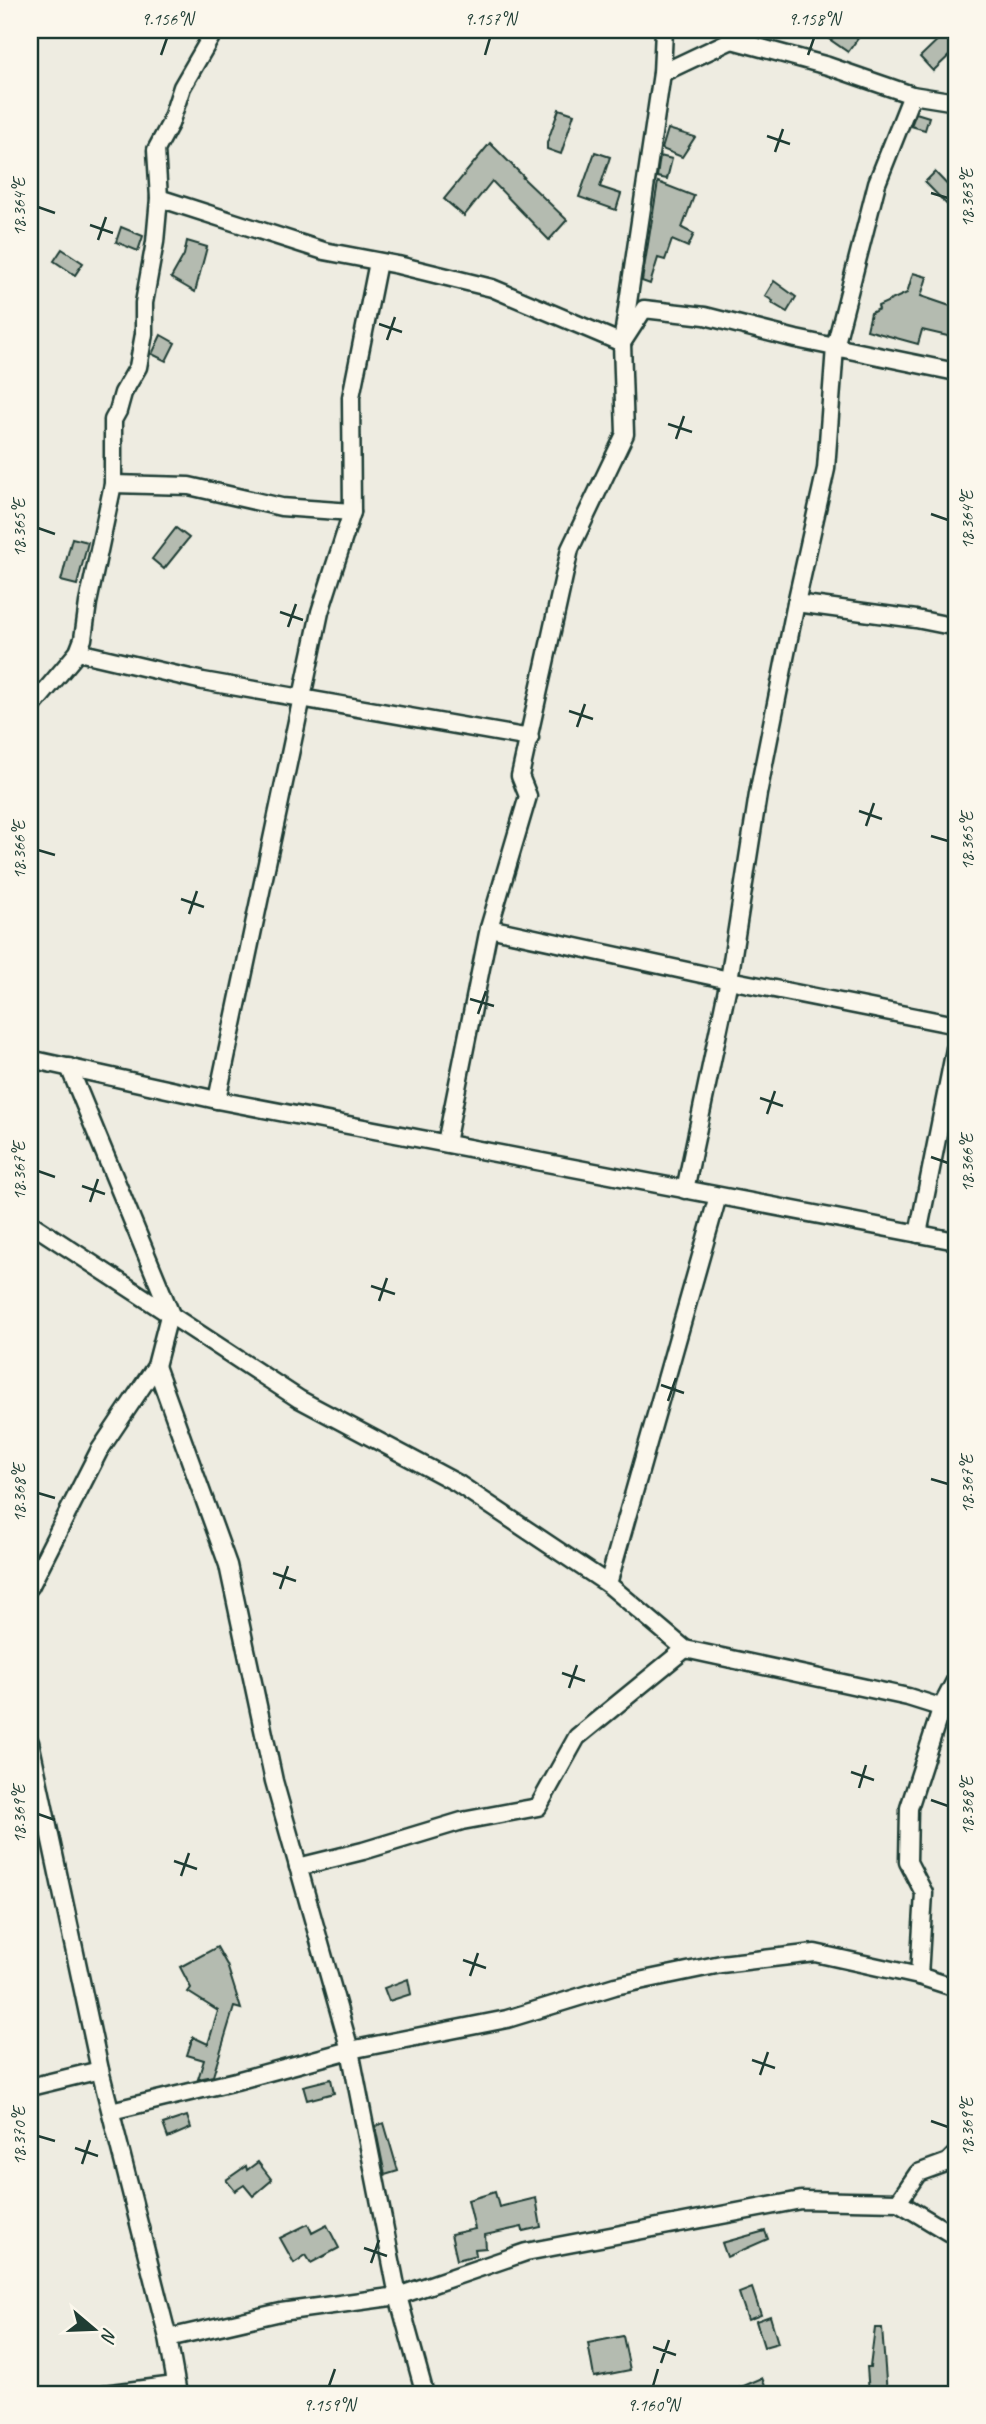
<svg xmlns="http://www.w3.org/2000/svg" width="986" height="2424" font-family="Caveat,sans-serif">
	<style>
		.building { fill: #b4bbb0; stroke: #1f3d34; stroke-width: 2 }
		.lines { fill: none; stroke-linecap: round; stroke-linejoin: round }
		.street-casing { stroke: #1f3d34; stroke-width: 21 }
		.street { stroke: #fbf7ec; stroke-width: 16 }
		.ticks { fill: none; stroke: #1f3d34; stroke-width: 2.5 }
		.neatline { fill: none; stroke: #1f3d34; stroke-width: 2.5 }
		.ticks-label { font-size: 18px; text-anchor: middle; fill: #1f3d34 }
	</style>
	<rect width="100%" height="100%" fill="#eeece1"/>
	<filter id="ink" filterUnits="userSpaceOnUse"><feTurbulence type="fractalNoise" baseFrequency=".0143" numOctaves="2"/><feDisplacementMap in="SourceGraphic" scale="14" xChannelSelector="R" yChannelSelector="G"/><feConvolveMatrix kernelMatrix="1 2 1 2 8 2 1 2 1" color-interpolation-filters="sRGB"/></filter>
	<g filter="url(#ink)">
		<!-- building -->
		<g class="building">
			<path d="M 816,30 L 864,30 L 848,52 Z"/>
			<path d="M 948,30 L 956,30 L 956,49 L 933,71 L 920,57 Z"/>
			<path d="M 559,109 L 574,114 L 561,154 L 547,149 L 547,143 Z"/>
			<path d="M 916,113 L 929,117 L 925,130 L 911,126 Z"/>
			<path d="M 668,129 L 695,137 L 682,157 L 662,149 Z"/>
			<path d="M 490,143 L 525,178 L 522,177 L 567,220 L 549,240 L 492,181 L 464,216 L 444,199 Z"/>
			<path d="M 595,152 L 610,157 L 600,187 L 621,194 L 616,210 L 579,197 Z"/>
			<path d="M 660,156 L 672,159 L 667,179 L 657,177 Z"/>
			<path d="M 935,172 L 956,194 L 956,214 L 925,182 Z"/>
			<path d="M 658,182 L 694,196 L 682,228 L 694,234 L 688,247 L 672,240 L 665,260 L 658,258 L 650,284 L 642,281 Z"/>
			<path d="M 121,227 L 143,236 L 138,251 L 116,242 Z"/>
			<path d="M 187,241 L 207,247 L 195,292 L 171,278 L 184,255 Z"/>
			<path d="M 62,249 L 83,263 L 75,275 L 54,261 Z"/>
			<path d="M 913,273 L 927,277 L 921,296 L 956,308 L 956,338 L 922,330 L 918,344 L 867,330 L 871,313 L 879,309 L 878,306 L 907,293 Z"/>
			<path d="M 774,281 L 796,297 L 787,312 L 772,303 L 773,301 L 765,296 Z"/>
			<path d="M 161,335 L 175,343 L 166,361 L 152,354 Z"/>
			<path d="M 176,528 L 189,538 L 164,569 L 152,559 Z"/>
			<path d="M 72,538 L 88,542 L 77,585 L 61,581 Z"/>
			<path d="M 217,1947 L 227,1965 L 241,2009 L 234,2007 L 213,2076 L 198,2079 L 204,2060 L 187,2055 L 193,2037 L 208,2044 L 218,2011 L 188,1992 L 191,1988 L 180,1967 Z"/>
			<path d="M 408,1979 L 411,1994 L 389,2001 L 384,1988 Z"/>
			<path d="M 331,2079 L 334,2093 L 307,2100 L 303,2086 Z"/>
			<path d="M 187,2116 L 191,2128 L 168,2138 L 163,2124 Z"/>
			<path d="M 384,2123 L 398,2171 L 385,2175 L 375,2126 Z"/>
			<path d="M 258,2162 L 272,2180 L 253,2196 L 244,2185 L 235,2191 L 226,2180 L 246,2166 L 247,2170 Z"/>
			<path d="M 495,2192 L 499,2207 L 536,2198 L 541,2227 L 523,2231 L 522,2227 L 485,2235 L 486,2248 L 475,2249 L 476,2255 L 457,2260 L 451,2234 L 475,2229 L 468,2200 Z"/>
			<path d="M 308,2224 L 312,2233 L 327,2225 L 339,2248 L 311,2263 L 306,2255 L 294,2263 L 280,2238 Z"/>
			<path d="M 765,2231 L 768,2239 L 727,2257 L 722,2243 Z"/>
			<path d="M 752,2288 L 761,2315 L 748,2320 L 739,2293 Z"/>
			<path d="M 770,2316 L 778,2343 L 764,2347 L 756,2321 Z"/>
			<path d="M 875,2328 L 882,2328 L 887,2394 L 869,2394 L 867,2367 L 870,2367 Z"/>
			<path d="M 623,2336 L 630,2370 L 594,2377 L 588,2343 Z"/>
			<path d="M 762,2378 L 769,2394 L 725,2394 Z"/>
		</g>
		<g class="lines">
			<!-- street casing -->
			<g class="street-casing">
				<g id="street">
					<path d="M 732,40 L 828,66 L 912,95 L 956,102"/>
					<path d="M 662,73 L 753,30"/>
					<path d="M 159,198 L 324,251 L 398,265 L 492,288 L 622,343 L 644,309 L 705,316 L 796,339 L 956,372"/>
					<path d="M 113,484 L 189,486 L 281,507 L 352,512"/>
					<path d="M 796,603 L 916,619 L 956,627"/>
					<path d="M 78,652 L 203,681 L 530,738"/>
					<path d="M 30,709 L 78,652 L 83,639 L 88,603 L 113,484 L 113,420 L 118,411 L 123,393 L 138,367 L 144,334 L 144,303 L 155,242 L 159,198 L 156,150 L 170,124 L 182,87 L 215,30"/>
					<path d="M 489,928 L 729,980 L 956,1025"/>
					<path d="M 30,1059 L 217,1100 L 956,1241"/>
					<path d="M 217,1100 L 320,612 L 352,512 L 351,397 L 378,262"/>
					<path d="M 446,1143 L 489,928 L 528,796 L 520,776 L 570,549 L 625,434 L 622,343 L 662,73 L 664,30"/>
					<path d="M 685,1190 L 729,980 L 758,794 L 796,603 L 826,469 L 835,347 L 877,183 L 912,95"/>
					<path d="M 30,1223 L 299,1399 L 457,1483 L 608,1584 L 685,1649 L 908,1697 L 956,1712"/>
					<path d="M 918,1234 L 956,1044"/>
					<path d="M 156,1366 L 228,1565 L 274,1781 L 350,2050 L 398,2296 L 425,2394"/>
					<path d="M 608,1584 L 718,1196"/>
					<path d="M 30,1587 L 99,1451 L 156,1366 L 170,1312 L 69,1067"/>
					<path d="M 30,1742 L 100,2070 L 168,2338 L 178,2394"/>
					<path d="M 298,1867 L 363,1851 L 462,1821 L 538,1807 L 577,1737 L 685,1649"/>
					<path d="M 919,1976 L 924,1893 L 908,1862 L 909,1808 L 942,1706 L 956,1679"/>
					<path d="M 30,2087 L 100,2070"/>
					<path d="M 111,2111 L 236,2081 L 350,2050 L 507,2019 L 615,1986 L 721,1964 L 815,1953 L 919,1976 L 956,1988"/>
					<path d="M 898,2202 L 918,2173 L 948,2162 L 956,2154"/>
					<path d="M 168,2338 L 281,2312 L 398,2296 L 526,2252 L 801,2200 L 898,2202 L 956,2237"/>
					<path d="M 104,2394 L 175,2385"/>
				</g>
			</g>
			<!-- street -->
			<use href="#street" class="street"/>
		</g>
	</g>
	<!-- ticks -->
	<path class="ticks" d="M 161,55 L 167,38M 485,55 L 490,38M 808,55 L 814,38M 767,136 L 790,144M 775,152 L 783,129M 931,193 L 948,198M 38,207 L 55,213M 90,225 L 113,233M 98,240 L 106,217M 379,324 L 402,332M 387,340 L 395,317M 668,424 L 692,432M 676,439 L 684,416M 931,514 L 948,520M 38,528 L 55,534M 280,612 L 303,620M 288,627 L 296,604M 569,711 L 593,719M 577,727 L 585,704M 859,811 L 882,819M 866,826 L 874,803M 931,836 L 948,841M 38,850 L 55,855M 181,899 L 204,907M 189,914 L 197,891M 470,999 L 494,1006M 478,1014 L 486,991M 760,1098 L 783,1106M 767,1114 L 775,1091M 931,1157 L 948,1163M 38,1171 L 55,1177M 82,1186 L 105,1194M 90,1202 L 98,1179M 371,1286 L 395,1294M 379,1301 L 387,1278M 661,1385 L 684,1393M 668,1401 L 676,1378M 931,1479 L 948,1484M 38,1493 L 55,1498M 273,1573 L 296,1581M 280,1589 L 288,1566M 562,1673 L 585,1681M 569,1688 L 577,1665M 851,1772 L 874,1780M 859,1788 L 866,1765M 931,1800 L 948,1806M 38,1814 L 55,1820M 174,1861 L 197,1869M 181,1876 L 189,1853M 463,1960 L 486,1968M 470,1976 L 478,1953M 752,2060 L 775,2068M 760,2075 L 768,2052M 931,2121 L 948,2127M 38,2136 L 55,2141M 75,2148 L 98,2156M 82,2164 L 90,2140M 364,2248 L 387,2256M 371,2263 L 379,2240M 653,2347 L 676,2355M 661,2363 L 669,2340M 329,2386 L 335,2369M 653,2386 L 658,2369"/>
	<!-- margin -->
	<rect width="986" height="2424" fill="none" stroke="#fbf7ec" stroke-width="77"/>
	<!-- north arrow -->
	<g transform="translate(94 2329) rotate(109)" stroke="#fbf7ec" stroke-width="5" paint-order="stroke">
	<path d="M0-5L12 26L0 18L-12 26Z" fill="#1f3d34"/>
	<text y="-10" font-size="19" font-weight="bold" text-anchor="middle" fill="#1f3d34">N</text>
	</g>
	<rect x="38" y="38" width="910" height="2348" class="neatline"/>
	<g class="ticks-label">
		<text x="167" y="25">9.156°N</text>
		<text x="490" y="25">9.157°N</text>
		<text x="814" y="25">9.158°N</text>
		<text transform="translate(967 198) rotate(-90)" y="6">18.363°E</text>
		<text transform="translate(19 207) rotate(-90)" y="6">18.364°E</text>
		<text transform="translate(967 520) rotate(-90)" y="6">18.364°E</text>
		<text transform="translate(19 528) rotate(-90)" y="6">18.365°E</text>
		<text transform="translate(967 841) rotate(-90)" y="6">18.365°E</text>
		<text transform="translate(19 850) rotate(-90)" y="6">18.366°E</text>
		<text transform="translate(967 1163) rotate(-90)" y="6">18.366°E</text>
		<text transform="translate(19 1171) rotate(-90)" y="6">18.367°E</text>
		<text transform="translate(967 1484) rotate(-90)" y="6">18.367°E</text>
		<text transform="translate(19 1493) rotate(-90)" y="6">18.368°E</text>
		<text transform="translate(967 1806) rotate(-90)" y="6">18.368°E</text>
		<text transform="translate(19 1814) rotate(-90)" y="6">18.369°E</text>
		<text transform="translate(967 2127) rotate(-90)" y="6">18.369°E</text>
		<text transform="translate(19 2136) rotate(-90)" y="6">18.370°E</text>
		<text x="329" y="2411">9.159°N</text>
		<text x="653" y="2411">9.160°N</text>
	</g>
</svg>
